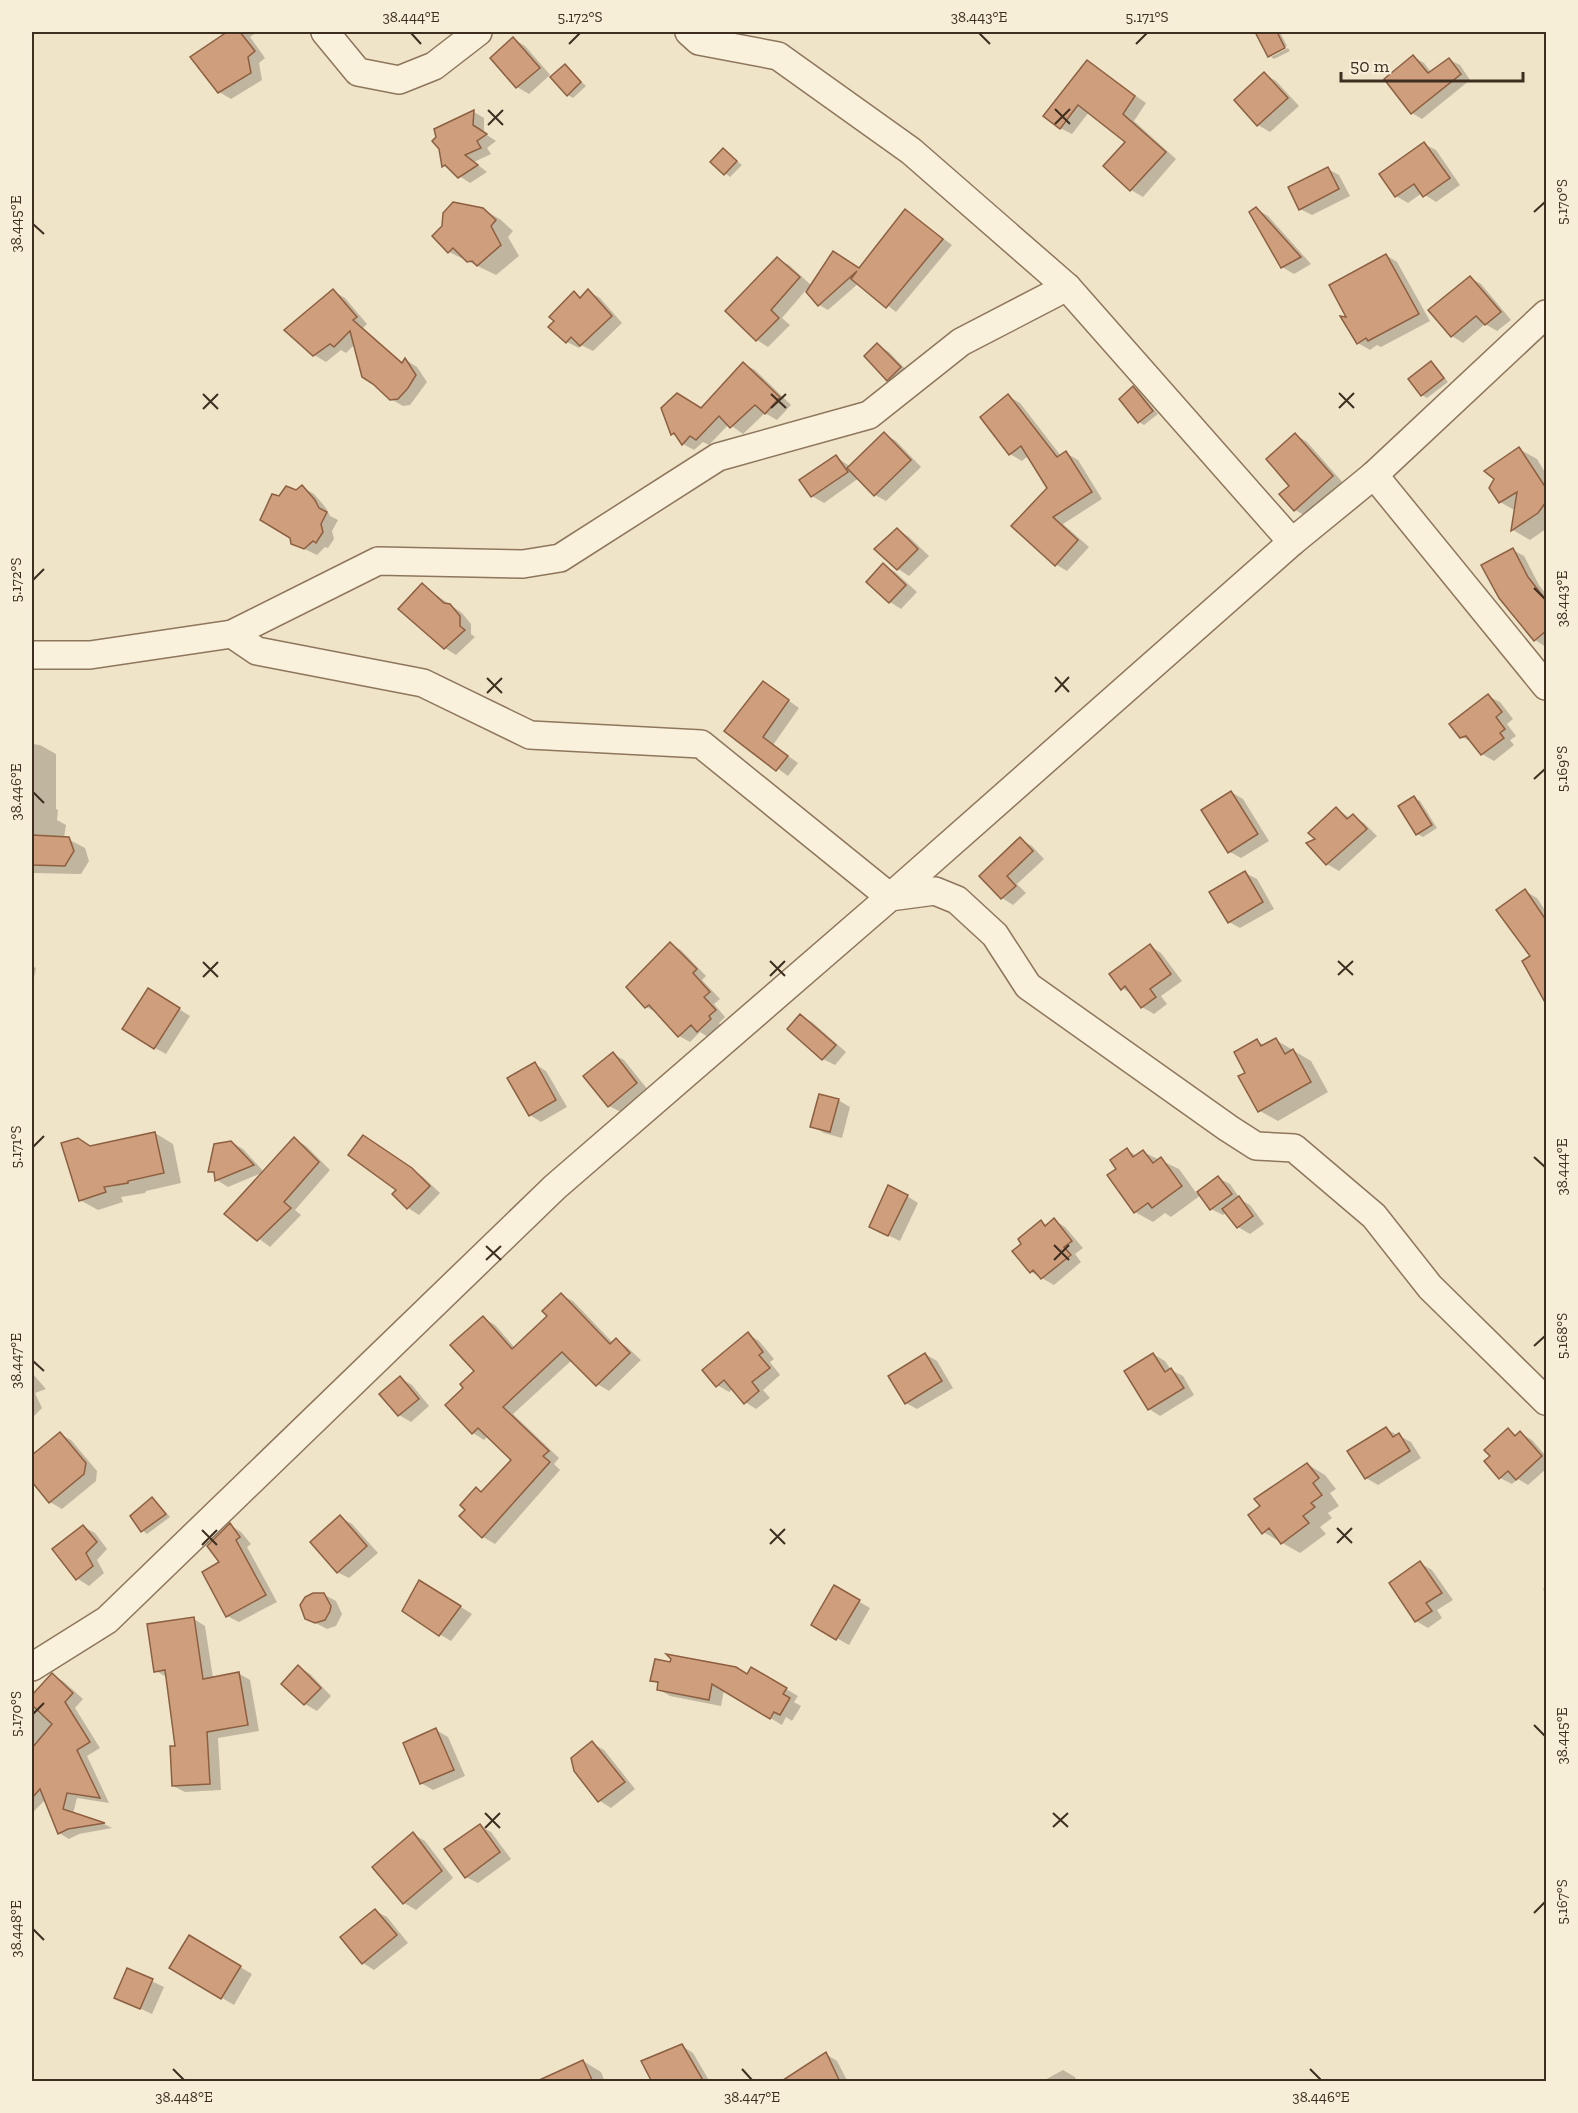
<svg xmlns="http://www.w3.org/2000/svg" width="1578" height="2113" font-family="'Zilla Slab',serif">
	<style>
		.shadow { fill: #0003 }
		.building { fill: #cf9f7d; stroke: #8d5f41; stroke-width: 1.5 }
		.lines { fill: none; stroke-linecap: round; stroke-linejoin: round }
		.street-casing { stroke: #8d765c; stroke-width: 30 }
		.street { stroke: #faf1dc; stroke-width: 27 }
		.ticks { fill: none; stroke: #3d2e20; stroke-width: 2 }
		.neatline { fill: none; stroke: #3d2e20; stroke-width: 2 }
		.ticks-label { font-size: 15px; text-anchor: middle; fill: #3d2e20 }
	</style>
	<rect width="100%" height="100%" fill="#f0e4c8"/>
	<!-- shadow -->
	<g class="shadow">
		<path d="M 225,32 L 257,32 L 250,37 L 265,58 L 259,63 L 262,80 L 231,99 L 219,92 L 227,33 Z"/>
		<path d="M 1257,32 L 1280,32 L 1287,46 L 1270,54 L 1270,56 Z"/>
		<path d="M 514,39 L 525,46 L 552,77 L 565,66 L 586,86 L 573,98 L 568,95 L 550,75 L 529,94 L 517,87 L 492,58 Z"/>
		<path d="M 1288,48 L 1290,51 L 1274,59 L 1271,57 Z"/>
		<path d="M 1414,57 L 1424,63 L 1431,72 L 1450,60 L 1460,65 L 1470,80 L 1422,119 L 1412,113 L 1386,80 Z"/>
		<path d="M 1087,62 L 1146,103 L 1134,121 L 1176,159 L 1143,197 L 1131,190 L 1105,166 L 1127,141 L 1089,112 L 1072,134 L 1060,128 Z"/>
		<path d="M 1265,74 L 1276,81 L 1299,106 L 1270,132 L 1258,125 Z"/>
		<path d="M 474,112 L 484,118 L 484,133 L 496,141 L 487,148 L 491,154 L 474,162 L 487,172 L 470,183 L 444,166 L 436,130 Z"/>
		<path d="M 1424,144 L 1436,150 L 1460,185 L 1436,202 L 1422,193 L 1408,203 L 1396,196 Z"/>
		<path d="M 723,150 L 742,165 L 730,177 L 712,162 Z"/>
		<path d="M 1328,169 L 1339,175 L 1350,196 L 1312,215 L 1300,209 Z"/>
		<path d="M 483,209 L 501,220 L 513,231 L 508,237 L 519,256 L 496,275 L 449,252 L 434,236 Z"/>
		<path d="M 1256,209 L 1268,216 L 1311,264 L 1294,274 L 1282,267 Z"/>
		<path d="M 906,211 L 952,245 L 896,312 L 859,283 L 828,310 L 819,305 L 806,290 L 782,318 L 790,325 L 768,347 L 757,340 L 777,259 L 789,265 L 812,286 L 860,270 Z"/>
		<path d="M 1386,255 L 1397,262 L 1430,321 L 1381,347 L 1377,345 L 1370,350 L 1358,343 L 1348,318 Z"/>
		<path d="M 1470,278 L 1481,284 L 1511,320 L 1497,331 L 1485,324 L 1463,343 L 1452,336 Z"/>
		<path d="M 333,291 L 345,298 L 367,324 L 363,328 L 403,363 L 406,360 L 417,367 L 427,382 L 410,405 L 403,406 L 391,399 L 355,344 L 346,353 L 341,350 L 326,362 L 314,355 Z"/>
		<path d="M 588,291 L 600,298 L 622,323 L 593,351 L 581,345 L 579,348 L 567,342 L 551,327 L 574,293 L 582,298 Z"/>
		<path d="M 877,345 L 889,352 L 911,375 L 900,386 L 888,379 Z"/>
		<path d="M 1431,363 L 1436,366 L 1448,382 L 1427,398 L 1422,395 Z"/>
		<path d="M 744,364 L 755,370 L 791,405 L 777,420 L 765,413 L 743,434 L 729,424 L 709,445 L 703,442 L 694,450 L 683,444 L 679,437 L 672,434 L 702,410 Z"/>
		<path d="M 1134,388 L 1139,391 L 1158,414 L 1144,425 L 1139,422 Z"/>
		<path d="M 1008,396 L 1020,403 L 1061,456 L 1066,453 L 1078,460 L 1102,499 L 1063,524 L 1089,547 L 1067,571 L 1055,564 L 1049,488 L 1029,455 L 1022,461 L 1010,454 Z"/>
		<path d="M 885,434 L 896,441 L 921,467 L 886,501 L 875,495 L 859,478 L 824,503 L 812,496 L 836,457 L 851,467 Z"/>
		<path d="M 1296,435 L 1307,442 L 1344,484 L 1306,516 L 1295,510 L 1292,486 Z"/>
		<path d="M 1519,449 L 1537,459 L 1546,474 L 1546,529 L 1530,540 L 1513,530 L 1516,511 L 1500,502 Z"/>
		<path d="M 302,487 L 314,494 L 326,508 L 330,516 L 338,520 L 332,531 L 334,539 L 328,548 L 325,547 L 317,555 L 292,543 L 296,492 Z"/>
		<path d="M 898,530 L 909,537 L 929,556 L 909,576 L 898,569 Z"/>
		<path d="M 1513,550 L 1524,556 L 1539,585 L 1546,594 L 1546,647 L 1535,640 Z"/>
		<path d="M 884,565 L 895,572 L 917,592 L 901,609 L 890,602 Z"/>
		<path d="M 422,585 L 462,613 L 471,624 L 471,634 L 475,637 L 456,655 L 445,648 Z"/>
		<path d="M 764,683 L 799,708 L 773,745 L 798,763 L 788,776 L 726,731 Z"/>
		<path d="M 1488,696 L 1500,702 L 1513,719 L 1507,724 L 1516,736 L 1510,740 L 1514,745 L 1494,761 L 1482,754 L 1473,743 L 1461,736 Z"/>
		<path d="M 32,744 L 40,745 L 56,754 L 56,809 L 58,810 L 57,820 L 66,825 L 64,838 L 68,839 L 85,848 L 89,861 L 81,874 L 32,873 Z"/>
		<path d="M 1231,792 L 1243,799 L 1269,841 L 1241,858 L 1230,852 Z"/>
		<path d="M 1414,798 L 1420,801 L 1437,828 L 1423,837 L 1417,834 Z"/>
		<path d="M 1337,809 L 1350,818 L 1353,816 L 1364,823 L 1377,836 L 1339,871 L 1327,864 L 1317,840 Z"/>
		<path d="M 1020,839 L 1032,846 L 1044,859 L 1017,884 L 1026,893 L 1013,905 L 1002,898 L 981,876 Z"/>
		<path d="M 1245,873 L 1257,879 L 1274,909 L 1240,928 L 1229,922 Z"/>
		<path d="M 1525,891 L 1537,898 L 1546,912 L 1546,992 L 1539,987 L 1532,957 Z"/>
		<path d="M 670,944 L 681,950 L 706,976 L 702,980 L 720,999 L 714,1004 L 725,1017 L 719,1023 L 721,1026 L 708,1037 L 700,1032 L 690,1042 L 679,1036 L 658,1013 L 646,1007 L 628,987 Z"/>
		<path d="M 1150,946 L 1161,953 L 1182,981 L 1161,996 L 1167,1004 L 1154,1014 L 1142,1007 L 1133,995 L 1122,988 Z"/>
		<path d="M 32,966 L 36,968 L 32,987 Z"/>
		<path d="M 160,997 L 190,1016 L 166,1054 L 155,1048 Z"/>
		<path d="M 800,1016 L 812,1022 L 846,1052 L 835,1065 L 823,1059 Z"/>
		<path d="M 1276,1040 L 1311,1061 L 1328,1092 L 1278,1121 L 1260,1111 L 1247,1073 L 1257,1041 L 1266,1046 Z"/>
		<path d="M 613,1054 L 624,1060 L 648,1090 L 621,1112 L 609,1106 Z"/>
		<path d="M 535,1064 L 546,1071 L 567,1107 L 541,1122 L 530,1115 Z"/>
		<path d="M 838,1100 L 850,1107 L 842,1138 L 824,1133 L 812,1126 Z"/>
		<path d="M 155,1133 L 173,1144 L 181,1183 L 146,1191 L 145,1193 L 121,1197 L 123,1202 L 98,1210 L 80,1200 L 91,1148 Z"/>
		<path d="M 295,1139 L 306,1146 L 330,1170 L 295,1210 L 301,1215 L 270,1247 L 226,1214 Z"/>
		<path d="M 231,1142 L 243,1149 L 264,1172 L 228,1187 L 217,1180 L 216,1175 L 209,1171 Z"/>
		<path d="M 375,1143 L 423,1177 L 440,1193 L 419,1215 L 408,1208 Z"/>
		<path d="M 1127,1150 L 1137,1156 L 1143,1152 L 1179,1169 L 1197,1194 L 1218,1178 L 1230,1184 L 1241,1200 L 1250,1205 L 1264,1224 L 1250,1234 L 1238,1227 L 1227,1212 L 1223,1215 L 1211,1209 L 1201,1195 L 1171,1217 L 1165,1213 L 1153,1222 L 1135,1212 L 1118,1169 Z"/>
		<path d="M 907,1196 L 918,1203 L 900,1241 L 871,1227 Z"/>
		<path d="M 1054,1220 L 1065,1227 L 1083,1248 L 1075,1254 L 1081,1262 L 1054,1285 L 1031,1272 L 1041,1222 L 1047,1226 Z"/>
		<path d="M 561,1295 L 573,1301 L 613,1343 L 616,1340 L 627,1347 L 641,1360 L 609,1391 L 597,1384 L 572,1360 L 513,1414 L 559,1458 L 554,1464 L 560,1470 L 495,1544 L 483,1537 L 461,1516 L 513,1459 L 488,1436 L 484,1440 L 473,1433 L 466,1388 L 476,1371 L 483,1318 L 495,1325 L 515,1348 L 549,1316 Z"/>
		<path d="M 748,1334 L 759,1341 L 774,1359 L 770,1362 L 780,1375 L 763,1390 L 770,1398 L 756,1409 L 745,1402 L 733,1389 L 729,1392 L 717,1385 Z"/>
		<path d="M 925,1354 L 937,1361 L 953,1388 L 917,1409 L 906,1403 Z"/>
		<path d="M 1153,1354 L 1165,1361 L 1171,1370 L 1183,1376 L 1194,1395 L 1160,1416 L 1149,1409 Z"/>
		<path d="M 32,1373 L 46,1389 L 35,1393 L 42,1408 L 32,1418 Z"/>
		<path d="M 400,1378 L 412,1385 L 429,1406 L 411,1422 L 399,1415 L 381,1394 Z"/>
		<path d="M 1386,1429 L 1411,1442 L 1421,1458 L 1378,1485 L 1366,1478 Z"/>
		<path d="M 1508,1430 L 1518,1436 L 1520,1433 L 1532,1440 L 1546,1456 L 1546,1469 L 1528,1485 L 1518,1479 L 1512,1484 L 1500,1478 L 1492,1456 Z"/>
		<path d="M 60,1434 L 71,1440 L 97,1471 L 96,1481 L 62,1509 L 50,1502 L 32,1480 L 32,1457 Z"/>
		<path d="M 1307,1464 L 1325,1475 L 1336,1489 L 1330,1493 L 1339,1506 L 1328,1513 L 1332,1518 L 1320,1527 L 1326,1534 L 1300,1553 L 1263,1532 Z"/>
		<path d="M 152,1498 L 157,1502 L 170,1517 L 147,1534 L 142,1530 Z"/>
		<path d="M 340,1517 L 352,1524 L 378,1553 L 349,1578 L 337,1572 Z"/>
		<path d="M 230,1525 L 241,1532 L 251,1544 L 247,1547 L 277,1602 L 239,1622 L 227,1616 L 222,1563 Z"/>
		<path d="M 84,1527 L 95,1533 L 107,1549 L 97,1560 L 104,1573 L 89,1586 L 78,1579 L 54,1549 Z"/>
		<path d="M 1420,1563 L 1432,1570 L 1453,1600 L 1437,1610 L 1442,1618 L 1428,1628 L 1416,1621 Z"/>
		<path d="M 1546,1586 L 1546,1596 L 1543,1589 Z"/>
		<path d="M 834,1587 L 870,1608 L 849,1645 L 813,1625 Z"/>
		<path d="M 431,1588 L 472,1614 L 451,1641 L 439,1634 Z"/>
		<path d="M 323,1594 L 336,1601 L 342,1614 L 336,1626 L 327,1629 L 306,1618 Z"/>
		<path d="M 194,1619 L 205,1626 L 213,1678 L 238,1673 L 250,1680 L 259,1731 L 218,1738 L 221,1790 L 185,1792 L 173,1786 L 177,1748 L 168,1678 L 156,1671 Z"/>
		<path d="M 672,1664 L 748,1676 L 752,1669 L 798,1696 L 794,1702 L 801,1706 L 792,1721 L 786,1717 L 782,1725 L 724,1690 L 721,1706 L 670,1696 L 658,1689 L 659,1684 L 652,1680 Z"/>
		<path d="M 299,1667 L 310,1674 L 331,1696 L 317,1711 L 305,1704 L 283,1684 Z"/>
		<path d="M 52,1675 L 63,1681 L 83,1699 L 75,1708 L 100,1748 L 87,1756 L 109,1803 L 77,1798 L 73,1814 L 104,1824 L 112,1828 L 79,1834 L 69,1839 L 59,1833 L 46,1799 L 33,1812 L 32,1812 L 32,1697 Z"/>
		<path d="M 436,1730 L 448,1737 L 465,1776 L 433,1790 L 421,1783 Z"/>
		<path d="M 592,1743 L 604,1750 L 635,1789 L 611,1808 L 600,1801 L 575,1770 Z"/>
		<path d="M 480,1826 L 491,1832 L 511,1859 L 478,1883 L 466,1877 Z"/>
		<path d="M 413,1834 L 425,1841 L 453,1878 L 416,1910 L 404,1903 Z"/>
		<path d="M 375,1911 L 387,1917 L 408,1943 L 374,1970 L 363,1963 Z"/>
		<path d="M 189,1937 L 252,1974 L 234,2005 L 171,1968 Z"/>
		<path d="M 128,1970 L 164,1987 L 152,2014 L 115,1997 Z"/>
		<path d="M 682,2046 L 693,2053 L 710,2082 L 654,2082 Z"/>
		<path d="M 826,2054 L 837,2061 L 848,2082 L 783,2082 Z"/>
		<path d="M 583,2061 L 601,2072 L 605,2082 L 539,2082 Z"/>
		<path d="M 1063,2070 L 1075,2077 L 1077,2082 L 1041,2082 Z"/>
	</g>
	<!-- building -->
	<g class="building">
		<path d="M 227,32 L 240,32 L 255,51 L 248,57 L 251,73 L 218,93 L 190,57 Z"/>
		<path d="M 1255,32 L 1277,32 L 1285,48 L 1268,57 Z"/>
		<path d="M 513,37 L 540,68 L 516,88 L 490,58 Z"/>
		<path d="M 1413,55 L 1428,73 L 1449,58 L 1461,74 L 1411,114 L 1384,79 Z"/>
		<path d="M 1087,60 L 1135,96 L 1123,114 L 1166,152 L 1130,191 L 1103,166 L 1125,142 L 1078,105 L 1060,129 L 1043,116 Z"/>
		<path d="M 565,64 L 581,82 L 567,96 L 550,77 Z"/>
		<path d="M 1264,72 L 1288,98 L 1257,126 L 1234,100 Z"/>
		<path d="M 474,110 L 473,125 L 487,134 L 477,141 L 481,148 L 465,155 L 478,165 L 458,178 L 445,165 L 442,167 L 439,149 L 432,141 L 436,137 L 434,129 Z"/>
		<path d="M 1424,142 L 1450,178 L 1423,197 L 1414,184 L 1395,197 L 1379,174 Z"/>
		<path d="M 723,148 L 737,161 L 724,175 L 710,162 Z"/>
		<path d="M 1328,167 L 1339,189 L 1299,210 L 1288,187 Z"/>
		<path d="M 453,202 L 483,208 L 496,220 L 491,226 L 501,245 L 477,266 L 472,261 L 467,262 L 453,248 L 448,253 L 432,236 L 442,226 L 443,213 Z"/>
		<path d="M 1256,207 L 1301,257 L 1281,268 L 1249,212 Z"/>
		<path d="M 905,209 L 943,239 L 886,308 L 851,279 L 857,271 L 818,306 L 806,292 L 833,251 L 859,268 Z"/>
		<path d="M 1386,254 L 1419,314 L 1368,341 L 1366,338 L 1357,344 L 1340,316 L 1346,317 L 1329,285 Z"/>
		<path d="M 777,257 L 800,277 L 771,310 L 779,318 L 756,341 L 725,311 Z"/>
		<path d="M 1470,276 L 1501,312 L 1485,325 L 1476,316 L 1451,337 L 1428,310 Z"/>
		<path d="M 333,289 L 357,317 L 353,320 L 402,363 L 405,358 L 416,375 L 408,388 L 398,399 L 390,400 L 373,384 L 362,377 L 350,331 L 334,347 L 330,344 L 313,356 L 284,330 Z"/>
		<path d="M 588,289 L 612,316 L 580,346 L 571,337 L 566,343 L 548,327 L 554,321 L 549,317 L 574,291 L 580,298 Z"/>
		<path d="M 877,343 L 901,367 L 887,381 L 864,356 Z"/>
		<path d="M 1431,361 L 1444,378 L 1421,396 L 1408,379 Z"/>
		<path d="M 743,362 L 780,397 L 765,414 L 755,405 L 730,428 L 719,416 L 696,440 L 690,436 L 682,445 L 674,433 L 671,435 L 661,408 L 677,393 L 701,408 Z"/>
		<path d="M 1133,386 L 1153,411 L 1138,423 L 1119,399 Z"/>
		<path d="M 1008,394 L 1057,457 L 1066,451 L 1092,492 L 1053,517 L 1078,540 L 1055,566 L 1011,526 L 1047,488 L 1021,446 L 1009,455 L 980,417 Z"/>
		<path d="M 884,432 L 911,460 L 874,496 L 847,468 Z"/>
		<path d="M 1295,433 L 1333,476 L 1294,511 L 1279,494 L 1289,486 L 1266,459 Z"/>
		<path d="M 1519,447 L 1546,488 L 1546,502 L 1538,513 L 1511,531 L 1517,492 L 1499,503 L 1489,488 L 1494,479 L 1484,471 Z"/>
		<path d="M 836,455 L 848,472 L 811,497 L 799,480 Z"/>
		<path d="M 302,485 L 315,500 L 319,508 L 327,512 L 321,524 L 323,532 L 316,543 L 313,541 L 304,549 L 291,544 L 290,538 L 260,520 L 272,494 L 279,496 L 286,486 L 296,490 Z"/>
		<path d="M 897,528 L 918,549 L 897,570 L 874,549 Z"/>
		<path d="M 1513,548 L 1528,577 L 1546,600 L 1546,631 L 1534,641 L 1499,598 L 1481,565 Z"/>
		<path d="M 883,563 L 906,585 L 889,603 L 866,582 Z"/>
		<path d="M 422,583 L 444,603 L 450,604 L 460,616 L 460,626 L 465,630 L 444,649 L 398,609 Z"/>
		<path d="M 763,681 L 789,700 L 763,737 L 788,756 L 776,771 L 724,731 Z"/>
		<path d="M 1488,694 L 1502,712 L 1496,717 L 1505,729 L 1500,733 L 1504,738 L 1481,755 L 1466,736 L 1460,738 L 1449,724 Z"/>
		<path d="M 1231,791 L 1258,834 L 1228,853 L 1201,810 Z"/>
		<path d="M 1414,796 L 1432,825 L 1416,835 L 1398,806 Z"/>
		<path d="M 1336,807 L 1347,819 L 1353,814 L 1367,829 L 1326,865 L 1306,843 L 1315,839 L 1308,833 Z"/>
		<path d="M 32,835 L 69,837 L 74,851 L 65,866 L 32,865 Z"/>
		<path d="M 1020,837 L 1033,851 L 1007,876 L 1016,886 L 1001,899 L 979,876 Z"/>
		<path d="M 1245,871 L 1263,902 L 1228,923 L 1209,892 Z"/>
		<path d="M 1525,889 L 1546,920 L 1546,1004 L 1522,961 L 1530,956 L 1496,910 Z"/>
		<path d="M 670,942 L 697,969 L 693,973 L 710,992 L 704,997 L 716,1010 L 709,1016 L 711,1019 L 697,1032 L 691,1025 L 678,1037 L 649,1005 L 645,1008 L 626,987 Z"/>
		<path d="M 1150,944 L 1171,974 L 1150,989 L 1156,997 L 1141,1008 L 1125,986 L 1121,990 L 1109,974 Z"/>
		<path d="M 148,988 L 180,1008 L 154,1049 L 122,1029 Z"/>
		<path d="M 800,1014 L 836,1045 L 822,1060 L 787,1029 Z"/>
		<path d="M 1276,1038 L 1285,1054 L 1293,1049 L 1311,1082 L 1258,1112 L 1238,1076 L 1245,1073 L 1234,1052 L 1257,1039 L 1261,1046 Z"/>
		<path d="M 613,1052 L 637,1083 L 608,1107 L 583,1076 Z"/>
		<path d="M 535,1062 L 556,1100 L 529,1116 L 507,1078 Z"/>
		<path d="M 819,1094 L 839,1099 L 830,1132 L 810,1127 Z"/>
		<path d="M 155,1132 L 164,1173 L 128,1181 L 128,1183 L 104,1187 L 106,1192 L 79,1201 L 61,1143 L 78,1138 L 90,1146 Z"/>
		<path d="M 363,1135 L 412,1168 L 430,1186 L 407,1209 L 392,1194 L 396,1190 L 348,1155 Z"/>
		<path d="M 294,1137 L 319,1162 L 284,1202 L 291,1208 L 257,1241 L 224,1214 Z"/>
		<path d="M 231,1141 L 254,1165 L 215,1181 L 214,1172 L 208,1172 L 214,1144 Z"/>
		<path d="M 1127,1148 L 1133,1157 L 1143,1150 L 1153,1163 L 1161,1157 L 1182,1186 L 1152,1208 L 1148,1203 L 1134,1213 L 1107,1175 L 1116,1169 L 1110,1160 Z"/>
		<path d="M 1218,1176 L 1232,1194 L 1210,1210 L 1197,1192 Z"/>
		<path d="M 888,1185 L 908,1195 L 888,1236 L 869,1227 Z"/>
		<path d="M 1239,1196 L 1253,1216 L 1237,1228 L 1222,1209 Z"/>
		<path d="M 1054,1218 L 1072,1241 L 1064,1247 L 1071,1255 L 1041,1279 L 1033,1270 L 1030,1273 L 1012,1251 L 1021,1244 L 1018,1239 L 1041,1220 L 1045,1226 Z"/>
		<path d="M 561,1293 L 610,1344 L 616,1338 L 630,1353 L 596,1386 L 562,1352 L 503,1407 L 549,1451 L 543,1456 L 550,1462 L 482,1538 L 459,1516 L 465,1510 L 460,1505 L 476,1487 L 481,1492 L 511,1460 L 478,1428 L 472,1434 L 445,1405 L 463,1388 L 460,1384 L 474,1371 L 450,1345 L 483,1316 L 512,1349 L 547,1316 L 542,1311 Z"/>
		<path d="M 748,1332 L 763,1352 L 759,1355 L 770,1368 L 752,1382 L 759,1391 L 744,1404 L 724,1380 L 716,1387 L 702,1370 Z"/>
		<path d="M 925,1353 L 942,1381 L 905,1404 L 888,1376 Z"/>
		<path d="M 1153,1353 L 1165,1372 L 1171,1368 L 1184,1388 L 1148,1410 L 1124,1371 Z"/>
		<path d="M 400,1376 L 419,1399 L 398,1416 L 379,1394 Z"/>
		<path d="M 1386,1427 L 1393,1437 L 1399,1433 L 1410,1451 L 1365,1479 L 1347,1451 Z"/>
		<path d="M 1508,1428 L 1515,1436 L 1520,1431 L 1542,1456 L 1516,1480 L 1508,1471 L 1499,1479 L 1484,1461 L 1490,1456 L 1484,1450 Z"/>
		<path d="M 60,1432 L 86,1463 L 84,1474 L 49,1503 L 32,1482 L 32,1455 Z"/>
		<path d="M 1307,1463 L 1319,1478 L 1313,1483 L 1322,1495 L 1311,1503 L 1315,1507 L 1303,1516 L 1309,1523 L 1281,1544 L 1269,1528 L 1262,1534 L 1248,1515 L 1260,1506 L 1254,1499 Z"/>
		<path d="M 152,1497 L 166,1514 L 141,1532 L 130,1516 Z"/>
		<path d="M 340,1515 L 367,1546 L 337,1573 L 310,1542 Z"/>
		<path d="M 230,1523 L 240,1537 L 236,1540 L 266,1595 L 226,1617 L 202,1572 L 219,1562 L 207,1546 Z"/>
		<path d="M 83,1525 L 97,1542 L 86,1553 L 93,1566 L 76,1580 L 52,1549 Z"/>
		<path d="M 1420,1561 L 1442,1593 L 1426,1603 L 1432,1611 L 1415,1622 L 1389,1583 Z"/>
		<path d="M 419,1580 L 461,1606 L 439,1636 L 402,1611 Z"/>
		<path d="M 834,1585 L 860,1600 L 836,1640 L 811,1625 Z"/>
		<path d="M 313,1593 L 324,1593 L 331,1606 L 330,1611 L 325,1620 L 315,1623 L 305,1619 L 300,1605 L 305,1597 Z"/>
		<path d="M 194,1617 L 203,1679 L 239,1672 L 248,1725 L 207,1732 L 210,1784 L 172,1786 L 170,1746 L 175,1746 L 165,1670 L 154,1672 L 147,1624 Z"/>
		<path d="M 666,1654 L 736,1667 L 747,1674 L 751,1667 L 787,1688 L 783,1694 L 790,1698 L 780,1715 L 774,1712 L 770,1719 L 712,1684 L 709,1700 L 657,1690 L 658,1682 L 650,1681 L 655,1659 L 670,1662 L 671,1659 Z"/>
		<path d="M 298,1665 L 321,1688 L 304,1705 L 281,1684 Z"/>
		<path d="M 52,1673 L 73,1693 L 65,1702 L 90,1742 L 77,1750 L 100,1798 L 67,1793 L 63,1809 L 105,1823 L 68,1829 L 58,1834 L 40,1789 L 32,1798 L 32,1748 L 52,1724 L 32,1705 L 32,1695 Z"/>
		<path d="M 436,1728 L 454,1770 L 420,1784 L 403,1743 Z"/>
		<path d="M 592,1741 L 625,1782 L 598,1802 L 574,1771 L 571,1758 Z"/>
		<path d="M 480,1824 L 500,1852 L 465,1878 L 444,1849 Z"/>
		<path d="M 413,1832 L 442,1871 L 403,1904 L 372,1867 Z"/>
		<path d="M 375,1909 L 397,1935 L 362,1964 L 340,1937 Z"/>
		<path d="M 189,1935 L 241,1966 L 221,1999 L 169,1968 Z"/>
		<path d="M 127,1968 L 153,1979 L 140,2009 L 114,1998 Z"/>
		<path d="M 682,2044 L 704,2082 L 652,2082 L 641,2061 Z"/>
		<path d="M 826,2052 L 840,2082 L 780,2082 Z"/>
		<path d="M 583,2060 L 593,2082 L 535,2082 Z"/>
	</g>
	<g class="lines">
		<!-- street casing -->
		<g class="street-casing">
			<g id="street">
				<path d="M 325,32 L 358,72 L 399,80 L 434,66 L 478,32"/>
				<path d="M 689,32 L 699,41 L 778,56 L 911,151 L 1067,287"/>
				<path d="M 1374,475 L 1546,686"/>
				<path d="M 232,634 L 257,651 L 423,683 L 530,735 L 701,744 L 890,897 L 935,891 L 957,900 L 995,935 L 1028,986 L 1228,1128 L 1256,1146 L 1294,1148 L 1374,1216 L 1430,1287 L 1546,1401"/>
				<path d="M 32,655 L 90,655 L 232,634 L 378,561 L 523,564 L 560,558 L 718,457 L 869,415 L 961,342 L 1067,287 L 1292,542"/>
				<path d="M 32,1667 L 107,1620 L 555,1187 L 890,897 L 1292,542 L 1374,475 L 1546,314"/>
			</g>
		</g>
		<!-- street -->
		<use href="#street" class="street"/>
	</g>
	<!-- ticks -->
	<path class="ticks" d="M 411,33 L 421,44M 979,33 L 990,44M 569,44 L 580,33M 1136,44 L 1147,33M 1055,109 L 1070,124M 488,110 L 503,125M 1055,124 L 1070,109M 488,125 L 503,110M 1534,212 L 1545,202M 33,224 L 44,234M 1339,393 L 1354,408M 203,394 L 218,409M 771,394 L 786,408M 771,408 L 786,394M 1339,408 L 1354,393M 203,409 L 218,394M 33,580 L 44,569M 1534,588 L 1545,599M 1055,677 L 1069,692M 487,678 L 502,693M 1055,692 L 1069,677M 487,693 L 502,678M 1534,779 L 1545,769M 33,792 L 44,803M 770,961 L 785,976M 1338,961 L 1353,975M 203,962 L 218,977M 1338,975 L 1353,961M 770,976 L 785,961M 203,977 L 218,962M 33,1147 L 44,1136M 1534,1157 L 1545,1167M 1054,1245 L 1069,1260M 486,1246 L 501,1260M 486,1260 L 501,1246M 1054,1260 L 1069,1245M 1534,1346 L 1545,1336M 33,1361 L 44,1371M 1337,1528 L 1352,1543M 770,1529 L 785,1544M 202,1530 L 217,1545M 1337,1543 L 1352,1528M 770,1544 L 785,1529M 202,1545 L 217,1530M 33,1714 L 44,1703M 1534,1725 L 1545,1736M 485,1813 L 500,1828M 1053,1813 L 1068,1827M 1053,1827 L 1068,1813M 485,1828 L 500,1813M 1534,1913 L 1545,1902M 33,1929 L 44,1940M 173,2069 L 184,2080M 742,2069 L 752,2080M 1310,2069 L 1321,2080"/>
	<!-- border -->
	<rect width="1578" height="2113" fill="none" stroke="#f7eed8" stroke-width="66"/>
	<!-- scale -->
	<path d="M1341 72v9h182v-9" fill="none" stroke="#3d2e20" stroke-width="3"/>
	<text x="1350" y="72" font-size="18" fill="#3d2e20" stroke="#f7eed8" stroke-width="4.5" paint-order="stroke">50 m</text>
	<rect x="33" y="33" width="1512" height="2047" class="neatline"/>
	<g class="ticks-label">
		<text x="411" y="22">38.444°E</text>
		<text x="580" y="22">5.172°S</text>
		<text x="979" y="22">38.443°E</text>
		<text x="1147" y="22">5.171°S</text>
		<text transform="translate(1562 202) rotate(-90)" y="5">5.170°S</text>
		<text transform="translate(16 224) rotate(-90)" y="5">38.445°E</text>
		<text transform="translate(16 580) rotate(-90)" y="5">5.172°S</text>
		<text transform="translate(1562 599) rotate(-90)" y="5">38.443°E</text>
		<text transform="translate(1562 769) rotate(-90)" y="5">5.169°S</text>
		<text transform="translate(16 792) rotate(-90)" y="5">38.446°E</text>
		<text transform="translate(16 1147) rotate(-90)" y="5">5.171°S</text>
		<text transform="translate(1562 1167) rotate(-90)" y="5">38.444°E</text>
		<text transform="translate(1562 1336) rotate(-90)" y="5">5.168°S</text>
		<text transform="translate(16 1361) rotate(-90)" y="5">38.447°E</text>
		<text transform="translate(16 1714) rotate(-90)" y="5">5.170°S</text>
		<text transform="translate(1562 1736) rotate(-90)" y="5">38.445°E</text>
		<text transform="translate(1562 1902) rotate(-90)" y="5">5.167°S</text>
		<text transform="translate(16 1929) rotate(-90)" y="5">38.448°E</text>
		<text x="184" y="2102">38.448°E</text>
		<text x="752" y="2102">38.447°E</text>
		<text x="1321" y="2102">38.446°E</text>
	</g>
</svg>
